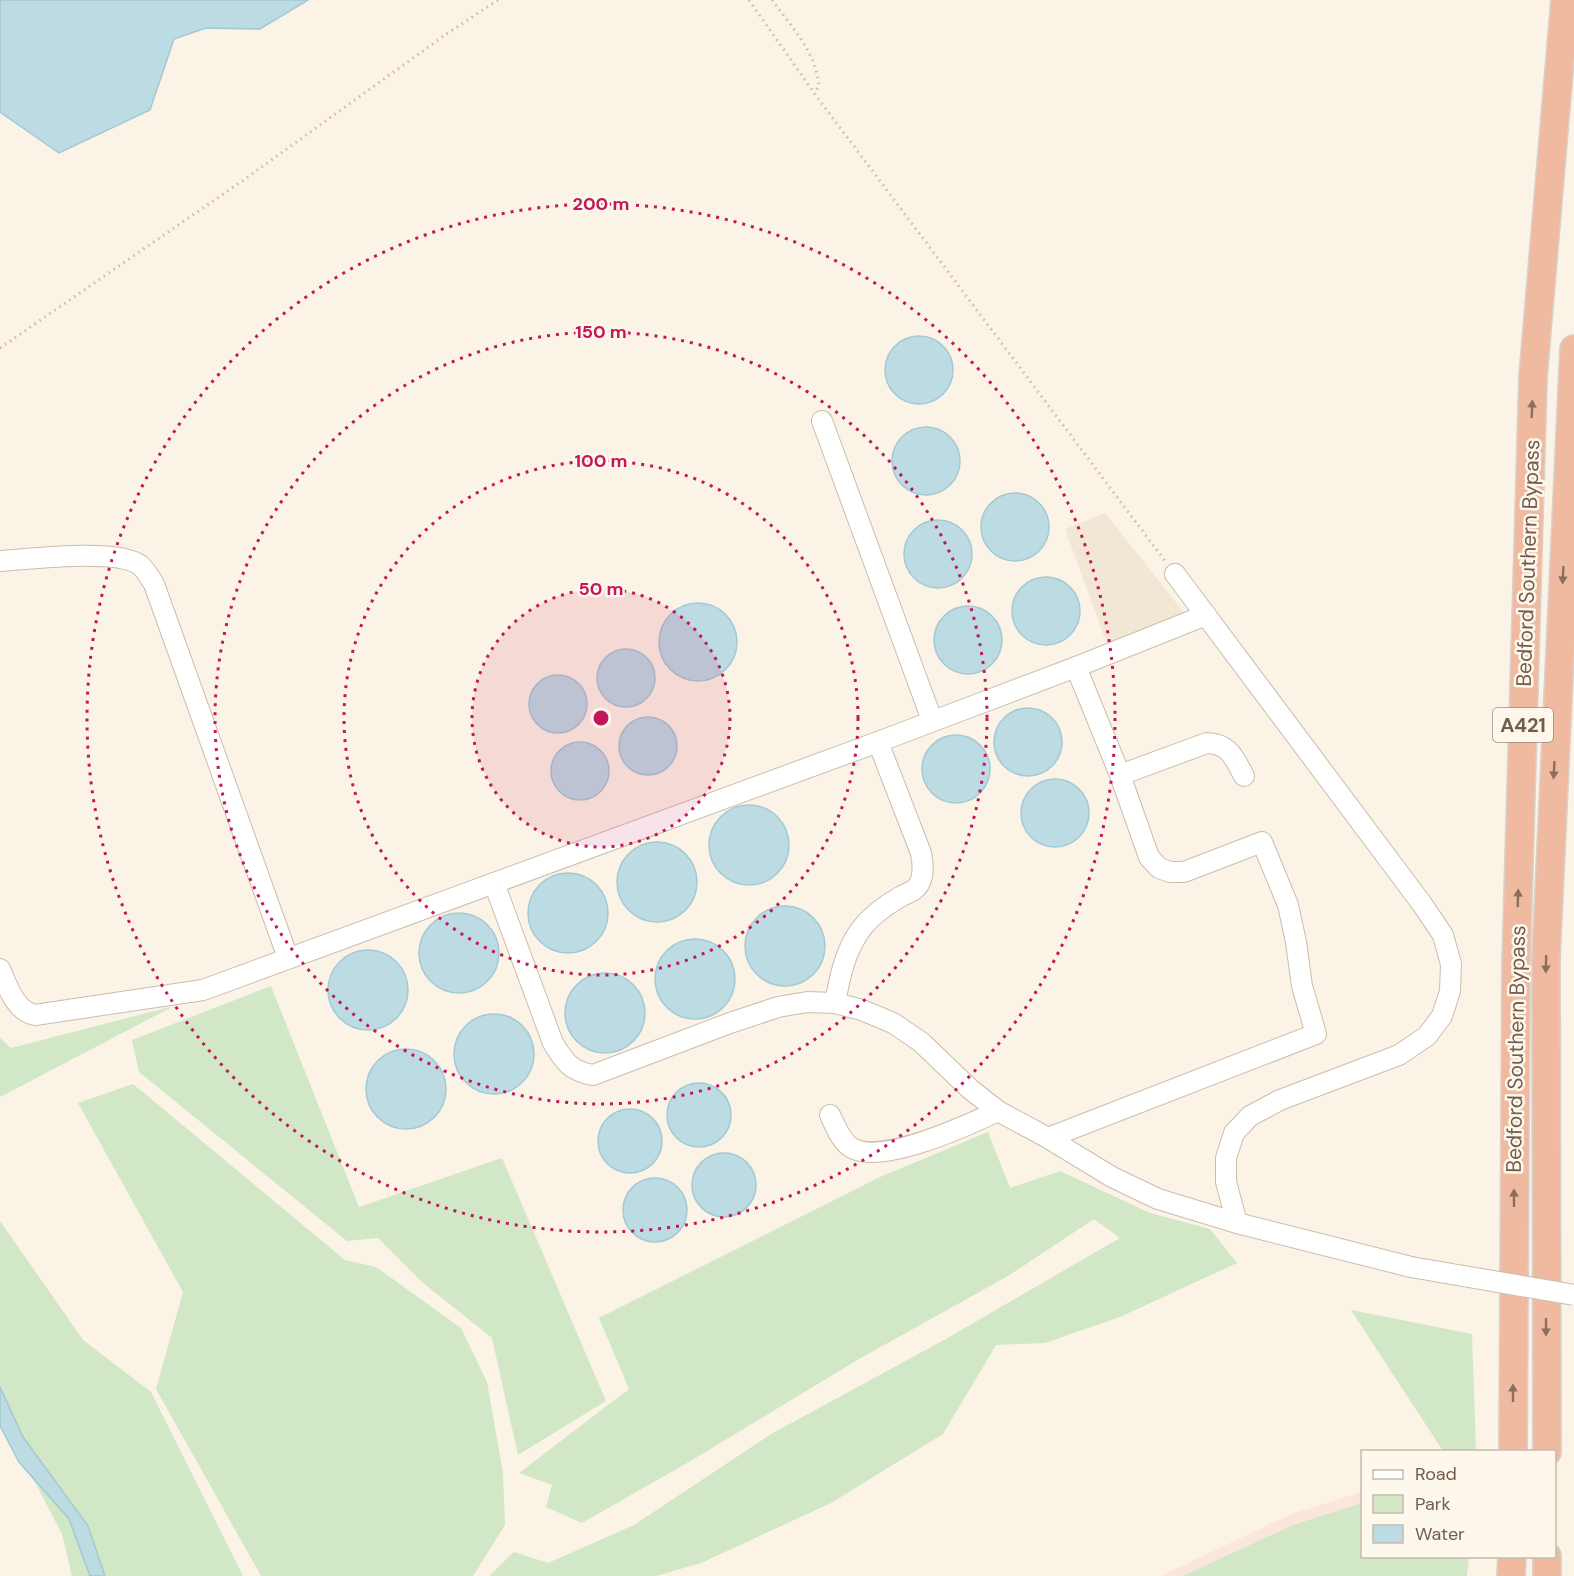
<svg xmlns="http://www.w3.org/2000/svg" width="1574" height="1576" font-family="'DM Sans',sans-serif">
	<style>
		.residential { fill: #f2e6d5 }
		.commercial { fill: #fae6da }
		.green { fill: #d1e7c5 }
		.water { fill: #bcdbe3; stroke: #a3c9d4; stroke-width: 1.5 }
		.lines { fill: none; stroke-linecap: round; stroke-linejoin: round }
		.minor-casing { stroke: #ccbcad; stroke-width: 22 }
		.highway-casing { stroke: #d8d1cd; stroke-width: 30 }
		.path { stroke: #d3b8a3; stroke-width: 3; stroke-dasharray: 1.5 4.5; stroke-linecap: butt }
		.minor { stroke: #fff; stroke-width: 20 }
		.highway { stroke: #f0baa1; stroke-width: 27 }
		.minor-bridge-casing { stroke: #ccbcad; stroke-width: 22; stroke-linecap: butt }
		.minor-bridge { stroke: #fff; stroke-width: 20 }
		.oneway { fill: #8b6f5e }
		.ring { fill: none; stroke: #c2185b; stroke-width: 3; stroke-dasharray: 3 6 }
		.labels { text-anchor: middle; stroke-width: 5; stroke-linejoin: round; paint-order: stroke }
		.shield { fill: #fef8ec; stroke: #9c8b7d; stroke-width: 1.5 }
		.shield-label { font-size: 20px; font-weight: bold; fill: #725c4d }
		.street-label { font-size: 21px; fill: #725c4d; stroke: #fef8ec }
		.centre { fill: #c2185b; stroke: #fef8ec; stroke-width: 3 }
		.ring-label { font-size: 18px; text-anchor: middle; font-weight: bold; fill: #c2185b; stroke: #fef8ec; stroke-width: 5; stroke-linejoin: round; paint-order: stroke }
	</style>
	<rect width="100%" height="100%" fill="#fbf4e6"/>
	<!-- residential -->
	<path class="residential" d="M 1105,513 L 1185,614 L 1107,644 L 1065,529 Z"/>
	<!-- commercial -->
	<path class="commercial" d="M 1362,1492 L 1362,1556 L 1433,1576 L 1161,1576 L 1291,1514 Z"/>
	<!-- green -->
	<g class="green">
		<path d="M 271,986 L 359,1207 L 502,1158 L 606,1401 L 518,1455 L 492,1338 L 423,1283 L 378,1238 L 347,1241 L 139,1072 L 132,1040 Z"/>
		<path d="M 174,1006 L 0,1097 L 0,1038 L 11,1048 Z"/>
		<path d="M 133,1084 L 345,1260 L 376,1267 L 461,1328 L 487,1382 L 503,1473 L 505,1525 L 473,1576 L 261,1576 L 156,1389 L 183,1292 L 78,1103 Z"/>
		<path d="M 988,1132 L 1010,1188 L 1060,1171 L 1150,1213 L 1210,1229 L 1237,1263 L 1120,1317 L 1045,1343 L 996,1345 L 943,1434 L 831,1503 L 701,1563 L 656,1576 L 489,1576 L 514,1552 L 548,1563 L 634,1525 L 771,1434 L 944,1340 L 1120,1238 L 1094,1219 L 1008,1276 L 859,1359 L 687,1463 L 582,1523 L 546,1507 L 552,1485 L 519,1473 L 629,1389 L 599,1318 L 880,1177 Z"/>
		<path d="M 0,1221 L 83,1340 L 151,1392 L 243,1576 L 72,1576 L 62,1534 L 0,1415 Z"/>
		<path d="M 1351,1310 L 1472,1334 L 1476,1451 L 1443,1451 Z"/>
		<path d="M 1362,1503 L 1362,1556 L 1469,1557 L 1467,1576 L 1183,1576 L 1293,1525 Z"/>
	</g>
	<!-- water -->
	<g class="water">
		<path d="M 0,0 L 308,0 L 260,29 L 206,28 L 174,39 L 150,110 L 59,153 L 0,112 Z"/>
		<circle cx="919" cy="370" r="34"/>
		<circle cx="926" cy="461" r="34"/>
		<circle cx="1015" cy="527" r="34"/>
		<circle cx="938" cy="554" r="34"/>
		<circle cx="1046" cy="611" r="34"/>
		<circle cx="698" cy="642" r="39"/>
		<circle cx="968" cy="640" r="34"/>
		<circle cx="626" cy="678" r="29"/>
		<circle cx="558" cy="704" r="29"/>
		<circle cx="1028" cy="742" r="34"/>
		<circle cx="648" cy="746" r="29"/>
		<circle cx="956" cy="769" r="34"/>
		<circle cx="580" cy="771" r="29"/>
		<circle cx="1055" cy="813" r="34"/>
		<circle cx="749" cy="845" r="40"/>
		<circle cx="657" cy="882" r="40"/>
		<circle cx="568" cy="913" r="40"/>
		<circle cx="785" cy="946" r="40"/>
		<circle cx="459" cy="953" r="40"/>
		<circle cx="695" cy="979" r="40"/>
		<circle cx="368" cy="990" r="40"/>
		<circle cx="605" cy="1013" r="40"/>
		<circle cx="494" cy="1054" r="40"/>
		<circle cx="406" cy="1089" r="40"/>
		<circle cx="699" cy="1115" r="32"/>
		<circle cx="630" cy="1141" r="32"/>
		<circle cx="724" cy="1185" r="32"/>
		<circle cx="655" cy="1210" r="32"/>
		<path d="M 0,1387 L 23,1437 L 88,1526 L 105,1576 L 90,1576 L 69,1519 L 19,1462 L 0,1426 Z"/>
	</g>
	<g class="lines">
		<!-- minor casing -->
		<g class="minor-casing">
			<g id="minor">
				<path d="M 822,421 L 932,720"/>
				<path d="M 0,561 C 30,559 117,548 140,565 C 145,569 150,578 154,584 L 288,958"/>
				<path d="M 1175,574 L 1422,904 L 1443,935 L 1451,964 L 1450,991 L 1442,1016 L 1427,1036 L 1399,1055 L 1280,1100 L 1250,1116 L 1234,1133 L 1226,1158 L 1226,1182 L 1237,1223"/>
				<path d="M 1120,775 L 1207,743 C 1230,744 1234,758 1244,776"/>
				<path d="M 494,883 L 553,1043 C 564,1061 570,1071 593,1075 L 730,1023 L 778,1007 L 807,1002 L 835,1003 L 862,1010 L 893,1023 L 921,1042 L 970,1089 L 998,1111 L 1048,1138 L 1112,1177 L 1158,1199 L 1237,1223 L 1411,1267"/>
				<path d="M 0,969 C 8,987 15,1011 35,1015 L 203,990 L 878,742 L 1076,667 L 1206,615"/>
				<path d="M 835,1003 C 840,976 845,951 861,929 C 871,916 886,905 900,897 C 905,894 912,892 916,888 C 925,879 923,864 921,853 L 878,742"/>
				<path d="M 830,1115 C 835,1125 840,1139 849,1146 C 876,1168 968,1125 998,1111"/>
				<path d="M 1048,1138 L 1316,1034 L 1302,986 L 1296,942 L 1288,905 L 1262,842 L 1184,872 L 1170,872 L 1159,868 L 1149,857 L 1120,775 L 1076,667"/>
			</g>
		</g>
		<!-- highway casing -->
		<g class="highway-casing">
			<g id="highway">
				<path d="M 1513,1452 L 1516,965 L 1533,377 L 1565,0"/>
				<path d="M 1547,1452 L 1546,958 L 1574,349"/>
				<path d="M 1511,1576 L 1512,1556"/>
				<path d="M 1547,1576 L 1547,1556"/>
			</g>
		</g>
		<!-- path -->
		<g class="path">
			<path d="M 749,0 L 814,93 L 1165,561"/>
			<path d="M 772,0 C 791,26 816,52 819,86 L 814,93"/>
			<path d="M 0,348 L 245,179 L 445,35 L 498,0"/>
		</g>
		<!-- minor -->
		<use href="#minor" class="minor"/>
		<!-- highway -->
		<use href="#highway" class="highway"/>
		<!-- minor-bridge casing -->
		<g class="minor-bridge-casing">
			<path id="minor-bridge" d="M 1411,1267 L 1574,1295"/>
		</g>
		<!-- minor-bridge -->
		<use href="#minor-bridge" class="minor-bridge"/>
	</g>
	<!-- one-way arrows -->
	<defs><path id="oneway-solid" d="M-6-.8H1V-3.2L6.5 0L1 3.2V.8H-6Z" transform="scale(1.5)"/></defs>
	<g class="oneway">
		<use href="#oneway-solid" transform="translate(1532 409) rotate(-88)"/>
		<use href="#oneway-solid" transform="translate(1563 575) rotate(93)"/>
		<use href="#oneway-solid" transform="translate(1554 770) rotate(93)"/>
		<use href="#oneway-solid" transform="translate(1518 898) rotate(-88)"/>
		<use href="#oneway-solid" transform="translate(1546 964) rotate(91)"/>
		<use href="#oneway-solid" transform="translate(1514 1198) rotate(-90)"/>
		<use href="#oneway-solid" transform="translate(1546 1327) rotate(90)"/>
		<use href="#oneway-solid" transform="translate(1513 1393) rotate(-90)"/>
	</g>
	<!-- distance rings -->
	<circle cx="601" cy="718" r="129" fill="#c2185b" fill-opacity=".12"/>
	<g class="ring">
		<circle cx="601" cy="718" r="129"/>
		<circle cx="601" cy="718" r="257"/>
		<circle cx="601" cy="718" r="386"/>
		<circle cx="601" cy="718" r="514"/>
	</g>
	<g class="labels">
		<!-- shield labels -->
		<rect class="shield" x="1493" y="708" width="60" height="34" rx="4.5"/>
		<g class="shield-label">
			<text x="1523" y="732">A421</text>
		</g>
		<!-- street labels -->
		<g class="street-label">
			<text transform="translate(1528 563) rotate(-88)" y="7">Bedford Southern Bypass</text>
			<text transform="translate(1516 1049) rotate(-89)" y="7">Bedford Southern Bypass</text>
		</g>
	</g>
	<circle cx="601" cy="718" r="9" class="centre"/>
	<g class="ring-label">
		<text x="601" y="210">200 m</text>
		<text x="601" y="338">150 m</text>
		<text x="601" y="467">100 m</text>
		<text x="601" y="595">50 m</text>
	</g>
	<!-- legend -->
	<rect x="1361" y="1450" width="195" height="108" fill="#fef8ec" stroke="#c6baac" stroke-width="1.5"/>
	<rect x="1373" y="1470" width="30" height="9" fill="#ffffff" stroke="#c6baac" stroke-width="1.5"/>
	<text x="1415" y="1480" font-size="18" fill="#725c4d">Road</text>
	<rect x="1373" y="1495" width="30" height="18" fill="#d1e7c5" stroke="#c6baac" stroke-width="1.5"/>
	<text x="1415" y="1510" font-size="18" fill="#725c4d">Park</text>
	<rect x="1373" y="1525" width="30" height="18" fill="#bcdbe3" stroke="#c6baac" stroke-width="1.5"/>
	<text x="1415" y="1540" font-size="18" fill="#725c4d">Water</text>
</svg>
